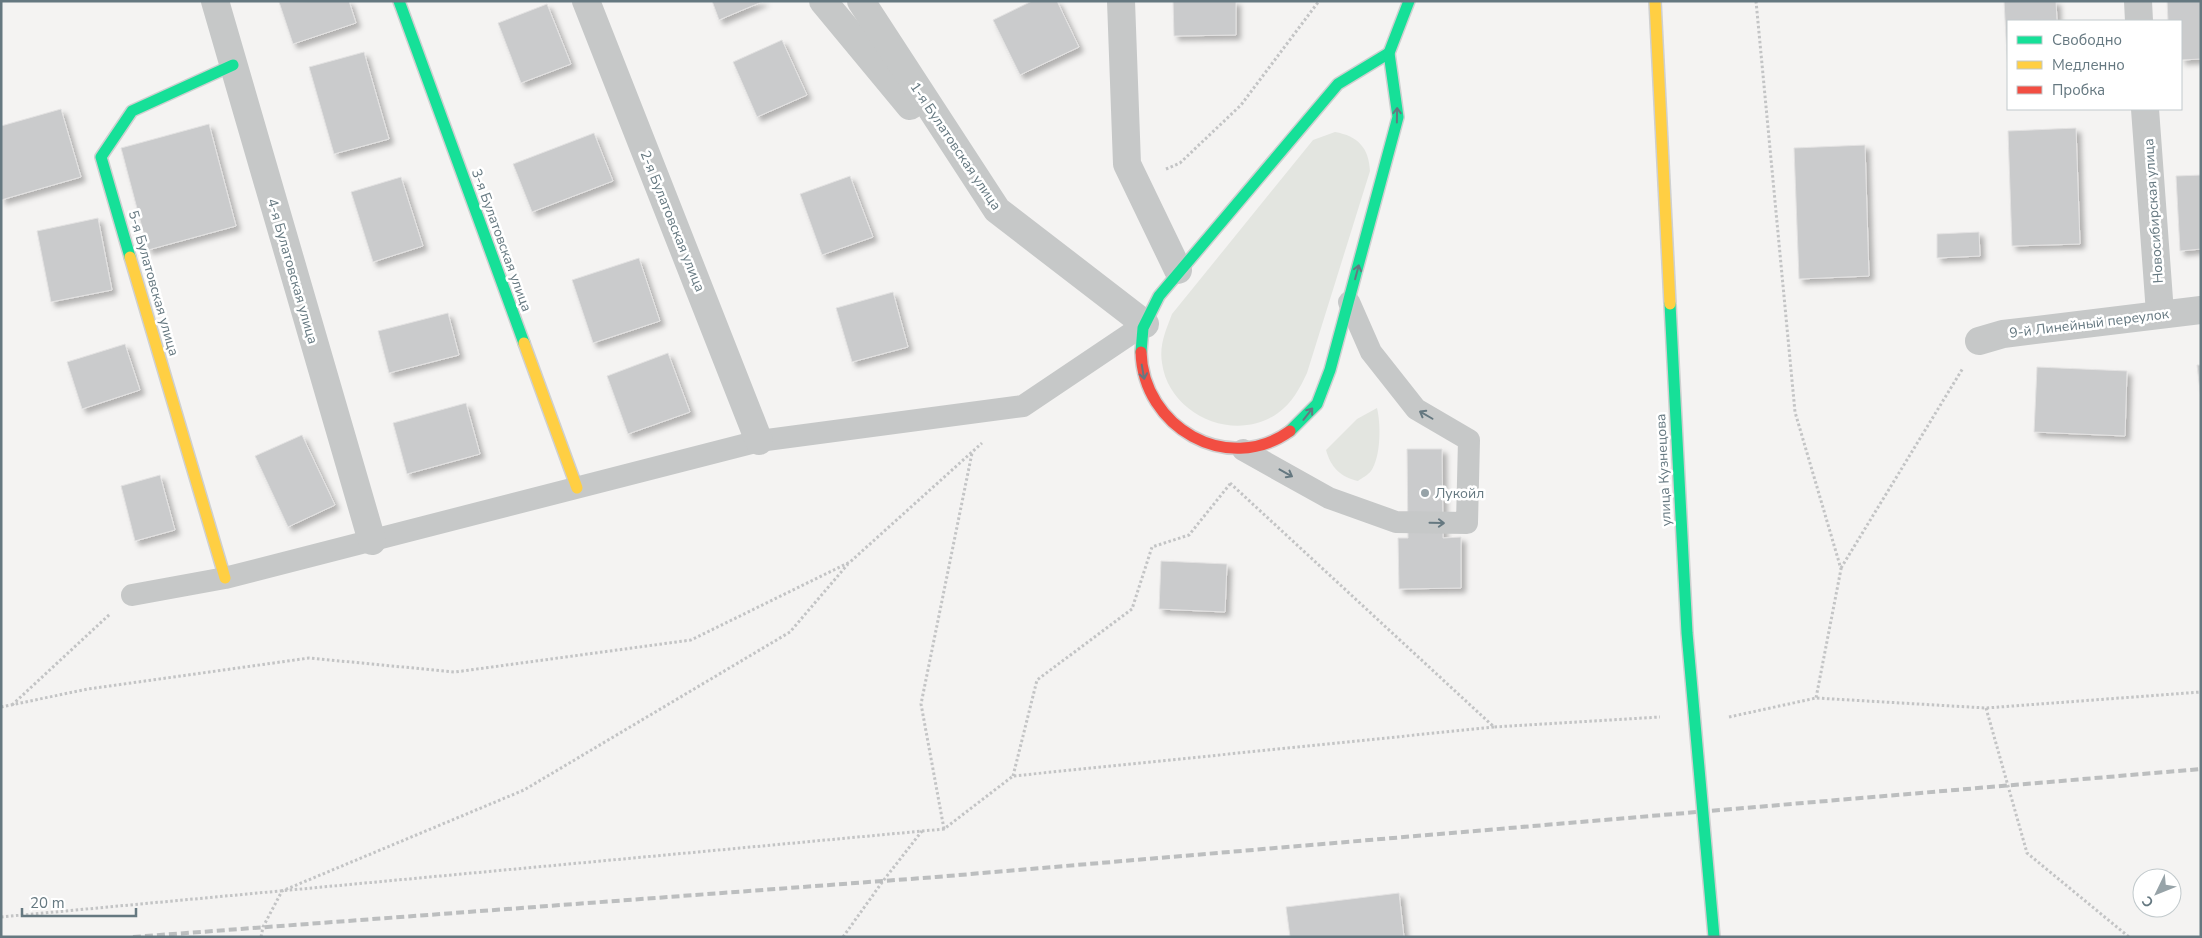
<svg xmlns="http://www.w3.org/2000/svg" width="2202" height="938" font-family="'Nunito Sans',sans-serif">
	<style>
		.green { fill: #e3e5e0 }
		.building { fill: #cacbcc; stroke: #e3e2e2; filter: url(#shadow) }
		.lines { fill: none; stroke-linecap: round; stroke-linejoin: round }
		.fast-casing { stroke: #cfd0d0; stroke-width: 14 }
		.slow-casing { stroke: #cfd0d0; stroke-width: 14 }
		.jam-casing { stroke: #cfd0d0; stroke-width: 14 }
		.path { stroke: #c3c4c5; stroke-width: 3; stroke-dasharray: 2.5 2.5; stroke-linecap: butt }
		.lane { stroke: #c6c8c8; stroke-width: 22 }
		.street { stroke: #c6c8c8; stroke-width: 28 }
		.fast { stroke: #16e098; stroke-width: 11 }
		.slow { stroke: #ffcf43; stroke-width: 11 }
		.jam { stroke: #f24e42; stroke-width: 11 }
		.rail { stroke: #bcbebf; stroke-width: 4; stroke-dasharray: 8 4; stroke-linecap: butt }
		.fast-bridge-casing { stroke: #cfd0d0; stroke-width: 14; stroke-linecap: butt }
		.slow-bridge-casing { stroke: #cfd0d0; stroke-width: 14; stroke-linecap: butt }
		.fast-bridge { stroke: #16e098; stroke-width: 11 }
		.slow-bridge { stroke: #ffcf43; stroke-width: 11 }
		.oneway { stroke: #657880 }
		.poi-dot { fill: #97a3a8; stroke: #fff; stroke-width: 2 }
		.labels { text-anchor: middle; stroke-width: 5; stroke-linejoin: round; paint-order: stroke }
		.street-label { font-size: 14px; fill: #657880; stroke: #fff }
		.poi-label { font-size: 14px; fill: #657880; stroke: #fff; text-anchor: start }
	</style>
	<defs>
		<filter id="shadow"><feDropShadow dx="4.5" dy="4.5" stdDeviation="2.5" flood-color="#0004"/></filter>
	</defs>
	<rect width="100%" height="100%" fill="#f4f3f2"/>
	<!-- green -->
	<g class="green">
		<path d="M 1335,132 C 1358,136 1369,148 1370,171 L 1307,373 C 1300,388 1292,403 1278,413 C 1235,444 1169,415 1162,363 C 1159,345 1166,330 1172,314 L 1313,140 Z"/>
		<path d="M 1377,408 C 1381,424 1381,457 1371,471 C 1368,475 1362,478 1358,481 C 1341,477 1331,468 1326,450 L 1357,419 Z"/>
	</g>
	<!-- building -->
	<g class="building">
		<path d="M 349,1 L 356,23 L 293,44 L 279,2 Z"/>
		<path d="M 712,1 L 764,1 L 719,20 Z"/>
		<path d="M 1032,1 L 1057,1 L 1079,47 L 1020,75 L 993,20 Z"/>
		<path d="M 1173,1 L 1236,1 L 1236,35 L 1174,36 Z"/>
		<path d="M 2004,1 L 2056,1 L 2057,21 L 2008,21 L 2008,74 Z"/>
		<path d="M 2167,1 L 2201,1 L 2201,59 L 2181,60 L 2181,21 L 2168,21 Z"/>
		<path d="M 547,4 L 571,64 L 521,83 L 498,23 Z"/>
		<path d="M 782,40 L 807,95 L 757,117 L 733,62 Z"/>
		<path d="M 364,52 L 389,139 L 334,154 L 309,67 Z"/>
		<path d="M 61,109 L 81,177 L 1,200 L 1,126 Z"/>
		<path d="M 209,124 L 236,226 L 148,250 L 121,148 Z"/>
		<path d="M 2076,128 L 2080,244 L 2012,246 L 2008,131 Z"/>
		<path d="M 594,133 L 613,181 L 532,212 L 513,164 Z"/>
		<path d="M 1865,145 L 1869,276 L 1799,279 L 1794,148 Z"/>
		<path d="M 2201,175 L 2201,249 L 2180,251 L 2176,176 Z"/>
		<path d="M 850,176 L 873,237 L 822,255 L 800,194 Z"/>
		<path d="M 401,177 L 423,246 L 373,262 L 351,192 Z"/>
		<path d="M 98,218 L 112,290 L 51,302 L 37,231 Z"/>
		<path d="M 1979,232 L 1980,256 L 1937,258 L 1937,234 Z"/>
		<path d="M 639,258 L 660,321 L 593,343 L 572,280 Z"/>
		<path d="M 893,292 L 908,347 L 852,362 L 836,308 Z"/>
		<path d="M 448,313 L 459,355 L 389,373 L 378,331 Z"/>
		<path d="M 125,344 L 140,390 L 82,409 L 67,362 Z"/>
		<path d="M 668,353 L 690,412 L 628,434 L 607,376 Z"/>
		<path d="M 2197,365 L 2201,365 L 2201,400 Z"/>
		<path d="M 2037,367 L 2127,371 L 2125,436 L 2034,432 Z"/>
		<path d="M 466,403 L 480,454 L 407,474 L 393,423 Z"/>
		<path d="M 302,435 L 335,505 L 288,527 L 255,456 Z"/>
		<path d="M 1407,449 L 1442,449 L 1443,538 L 1461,537 L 1461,588 L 1399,589 L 1398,538 L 1408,538 Z"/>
		<path d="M 160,475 L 175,530 L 135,541 L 121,486 Z"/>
		<path d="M 1161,561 L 1227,564 L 1225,612 L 1159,609 Z"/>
		<path d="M 1399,893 L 1404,937 L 1290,937 L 1286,907 Z"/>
	</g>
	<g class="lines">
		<!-- fast casing -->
		<g class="fast-casing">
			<g id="fast">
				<path d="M 399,1 L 524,343"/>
				<path d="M 130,257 L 101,157 L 132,111 L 233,65"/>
				<path d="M 1141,352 L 1143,328 L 1159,296 L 1338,84 L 1389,53"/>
				<path d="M 1290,431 L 1317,404 L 1330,370 L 1398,117 L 1389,53 L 1409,1"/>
			</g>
		</g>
		<!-- slow casing -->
		<g class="slow-casing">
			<g id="slow">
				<path d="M 130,257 L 225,578"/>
				<path d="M 524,343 L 577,488"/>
			</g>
		</g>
		<!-- jam casing -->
		<g class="jam-casing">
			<path id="jam" d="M 1141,352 C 1143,427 1227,476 1290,431"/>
		</g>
		<!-- path -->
		<g class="path">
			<path d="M 1756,1 L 1795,412 L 1841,569 L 1816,698"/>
			<path d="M 1166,169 L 1180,163 L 1241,105 L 1319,1"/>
			<path d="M 1230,483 L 1494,727 L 1660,717"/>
			<path d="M 1841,568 L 1963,368"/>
			<path d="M 12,705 L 110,614"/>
			<path d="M 1,707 L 88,689 L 309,658 L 455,672 L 691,640 L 850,562 L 982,443"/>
			<path d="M 1986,708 L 2027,853 L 2129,937"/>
			<path d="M 1729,717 L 1816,698 L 1986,708 L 2201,692"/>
			<path d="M 1013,776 L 1037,680 L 1132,609 L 1152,547 L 1189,535 L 1230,484"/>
			<path d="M 944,829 L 921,704 L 972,453"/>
			<path d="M 1,917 L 944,829 L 1013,776 L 1494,727"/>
			<path d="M 261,937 L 263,927 L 282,891 L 524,790 L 790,632 L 848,564"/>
			<path d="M 843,937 L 883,881 L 922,831"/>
		</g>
		<!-- lane -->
		<g class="lane">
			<path d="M 1243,450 L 1329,498 L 1396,522 L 1467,523 L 1469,440 L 1416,409 L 1371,352 L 1349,302"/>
			<path d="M 132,595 L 225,578 L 759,441 L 1023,406 L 1145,324"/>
		</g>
		<!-- street -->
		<g class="street">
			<path d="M 215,1 L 372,541"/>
			<path d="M 586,1 L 759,441"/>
			<path d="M 823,1 L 910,106"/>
			<path d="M 861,1 L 997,210 L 1145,324"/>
			<path d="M 1121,1 L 1127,164 L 1178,270"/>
			<path d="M 2138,1 L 2139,21"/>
			<path d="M 2145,109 L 2160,313"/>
			<path d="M 1979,341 L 2003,334 L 2201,310"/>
		</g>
		<!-- fast -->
		<use href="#fast" class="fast"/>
		<!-- slow -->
		<use href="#slow" class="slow"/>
		<!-- jam -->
		<use href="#jam" class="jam"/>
		<!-- rail -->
		<path class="rail" d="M 133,937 L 936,877 L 2201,769"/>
		<!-- fast-bridge casing -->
		<g class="fast-bridge-casing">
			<path id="fast-bridge" d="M 1670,304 L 1687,633 L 1714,937"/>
		</g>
		<!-- slow-bridge casing -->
		<g class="slow-bridge-casing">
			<path id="slow-bridge" d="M 1655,1 L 1670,304"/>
		</g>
		<!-- fast-bridge -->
		<use href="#fast-bridge" class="fast-bridge"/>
		<!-- slow-bridge -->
		<use href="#slow-bridge" class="slow-bridge"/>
	</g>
	<!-- one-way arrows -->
	<defs><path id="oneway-shaft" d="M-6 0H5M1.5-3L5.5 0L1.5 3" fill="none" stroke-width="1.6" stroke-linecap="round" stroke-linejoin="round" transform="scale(1.25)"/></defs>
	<g class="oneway">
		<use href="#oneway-shaft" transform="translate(1397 115) rotate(-89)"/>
		<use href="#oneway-shaft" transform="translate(1357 272) rotate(-75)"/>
		<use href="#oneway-shaft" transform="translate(1143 372) rotate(80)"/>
		<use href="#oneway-shaft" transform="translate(1308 414) rotate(-52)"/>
		<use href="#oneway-shaft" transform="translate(1426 415) rotate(-150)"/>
		<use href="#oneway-shaft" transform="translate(1286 473) rotate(29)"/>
		<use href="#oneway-shaft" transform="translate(1437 523) rotate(1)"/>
	</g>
	<!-- markers -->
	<circle class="poi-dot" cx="1425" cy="493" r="5"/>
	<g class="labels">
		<!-- street labels -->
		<g class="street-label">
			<text transform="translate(956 146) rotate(56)" y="5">1-я Булатовская улица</text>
			<text transform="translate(2153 211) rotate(-94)" y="5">Новосибирская улица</text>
			<text transform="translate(673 221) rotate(68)" y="5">2-я Булатовская улица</text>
			<text transform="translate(502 240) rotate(70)" y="5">3-я Булатовская улица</text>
			<text transform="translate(293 271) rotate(74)" y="5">4-я Булатовская улица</text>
			<text transform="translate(154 283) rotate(74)" y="5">5-я Булатовская улица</text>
			<text transform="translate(2089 323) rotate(-7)" y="5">9-й Линейный переулок</text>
			<text transform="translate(1663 470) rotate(-93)" y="5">улица Кузнецова</text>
		</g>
		<!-- poi labels -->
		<g class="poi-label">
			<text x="1435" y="498">Лукойл</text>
		</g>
	</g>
	<!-- border -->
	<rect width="2202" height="938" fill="none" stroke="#657880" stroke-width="5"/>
	<!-- legend -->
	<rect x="2007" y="20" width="175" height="90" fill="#ffffff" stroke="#c1c9cc"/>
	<rect x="2017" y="36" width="25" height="8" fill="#16e098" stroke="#c1c9cc"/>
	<text x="2052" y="45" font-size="15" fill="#657880">Свободно</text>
	<rect x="2017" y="61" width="25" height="8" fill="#ffcf43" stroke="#c1c9cc"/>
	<text x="2052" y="70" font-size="15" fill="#657880">Медленно</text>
	<rect x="2017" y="86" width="25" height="8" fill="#f24e42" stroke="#c1c9cc"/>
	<text x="2052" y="95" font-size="15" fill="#657880">Пробка</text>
	<!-- north arrow -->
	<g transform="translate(2157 893) rotate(227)"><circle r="24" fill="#ffffff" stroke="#c1c9cc"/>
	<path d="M0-4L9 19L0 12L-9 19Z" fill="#97a3a8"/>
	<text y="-8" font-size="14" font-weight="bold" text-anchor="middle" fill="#657880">С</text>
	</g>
	<!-- scale -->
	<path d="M22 908v8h114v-8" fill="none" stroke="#657880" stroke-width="2.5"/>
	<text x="30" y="908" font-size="15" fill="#657880" stroke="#ffffff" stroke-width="4" paint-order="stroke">20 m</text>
</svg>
